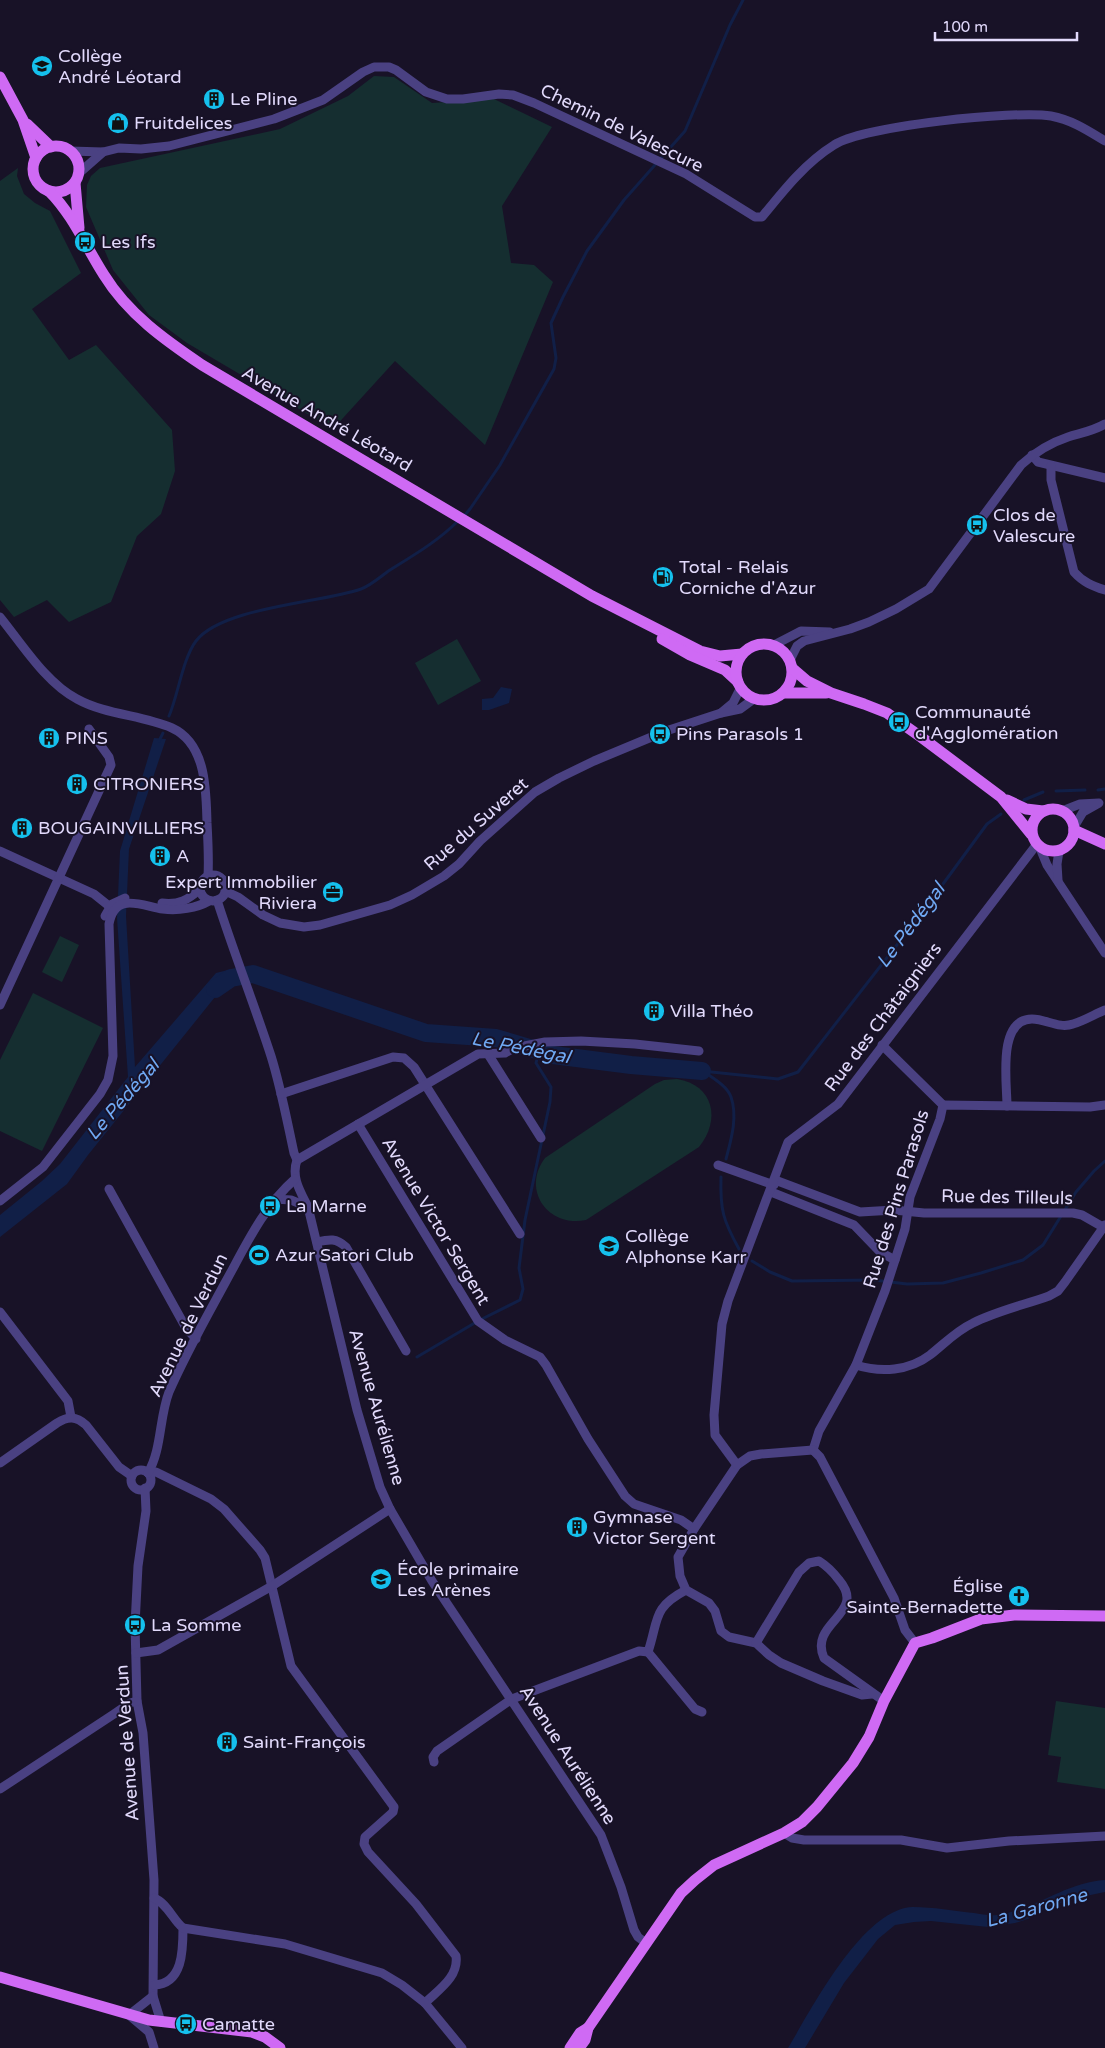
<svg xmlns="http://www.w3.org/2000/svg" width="1105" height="2048" font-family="'Varela Round',sans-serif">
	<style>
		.green { fill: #152e30 }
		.water { fill: #111f47 }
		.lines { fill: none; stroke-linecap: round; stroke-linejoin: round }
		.stream { stroke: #111f47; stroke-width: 3 }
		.river { stroke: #111f47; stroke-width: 18 }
		.minor { stroke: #4a4182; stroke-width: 9 }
		.major { stroke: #cf6af4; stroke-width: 11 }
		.labels { text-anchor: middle; stroke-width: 4; stroke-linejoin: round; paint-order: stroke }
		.poi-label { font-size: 18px; fill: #e2dafc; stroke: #181227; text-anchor: start }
		.street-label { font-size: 18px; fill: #e2dafc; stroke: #181227 }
		.water-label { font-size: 19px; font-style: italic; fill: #70a9f4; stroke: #181227 }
	</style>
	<rect width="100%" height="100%" fill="#181227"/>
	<!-- green -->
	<g class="green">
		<path d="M 374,76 L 394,77 L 432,103 L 494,99 L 552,127 L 502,206 L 511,263 L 534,265 L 553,282 L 485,445 L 395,361 L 333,429 L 187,343 L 149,315 L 113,270 L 86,207 L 87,185 L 91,176 L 100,168 L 280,129 L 348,96 Z"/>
		<path d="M 18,168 L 17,176 L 24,194 L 35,203 L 50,211 L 81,273 L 32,309 L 69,360 L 96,345 L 172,430 L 175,471 L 161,514 L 137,536 L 111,602 L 69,622 L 47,600 L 14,617 L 0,600 L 0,181 Z"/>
		<path d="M 457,639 L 481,681 L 438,705 L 415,663 Z"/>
		<path d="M 60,936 L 79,945 L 62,982 L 42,972 Z"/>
		<path d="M 33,993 L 103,1028 L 42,1151 L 0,1131 L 0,1060 Z"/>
		<path d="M 677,1079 C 714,1085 721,1120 699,1147 L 586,1220 C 548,1228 521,1190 545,1158 L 655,1084 L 664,1080 Z"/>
		<path d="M 1056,1701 L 1105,1708 L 1105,1789 L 1057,1782 L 1061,1757 L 1048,1755 Z"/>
	</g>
	<!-- water -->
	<g class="water">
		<path d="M 501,687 L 512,689 L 509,703 L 489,710 L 482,710 L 482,699 L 493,698 Z"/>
		<path d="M 154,738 L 166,739 L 129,849 L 126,916 L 135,1067 L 216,973 L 232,969 L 236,981 L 223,987 L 88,1155 L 67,1184 L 0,1237 L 0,1215 L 42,1181 L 60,1164 L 128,1077 L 117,918 L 120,851 Z"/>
		<path d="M 1105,1880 L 1105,1892 L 1076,1898 L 1048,1907 L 1028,1919 L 1015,1923 L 988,1927 L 931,1921 L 914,1922 L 895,1925 L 878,1939 L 844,1983 L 805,2048 L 788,2048 C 811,2010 863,1908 913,1907 C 933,1907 954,1911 974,1913 C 981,1914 990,1916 997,1915 C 1035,1910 1066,1882 1105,1880 Z"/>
	</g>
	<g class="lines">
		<!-- stream -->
		<g class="stream">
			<path d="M 463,517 L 470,509 L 500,465 L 554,369 L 556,358 L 551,323 L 563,297 L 587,251 L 624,200 L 685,131 L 730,25 L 743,0"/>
			<path d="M 169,716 C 178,695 183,658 196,641 C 222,607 321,603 361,589 C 372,585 381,576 390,570 C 414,555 438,541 458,521"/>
			<path d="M 159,741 L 163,733"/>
			<path d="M 1098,790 L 1105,789"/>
			<path d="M 1056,791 L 1085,790"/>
			<path d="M 1024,800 L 1043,792"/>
			<path d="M 702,1071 L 778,1079 L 798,1072 L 921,914 L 987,824 L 1001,814"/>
			<path d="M 703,1071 C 713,1078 727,1086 731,1097 C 738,1117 731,1140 726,1159"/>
			<path d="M 721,1177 C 720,1210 723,1220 739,1249"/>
			<path d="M 752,1261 L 770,1272 L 792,1281 L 874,1280 L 907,1284 L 943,1283 L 981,1273 L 1023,1260 L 1043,1245 L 1076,1192 L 1094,1171 L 1105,1161"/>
			<path d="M 417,1357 L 478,1321 L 520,1300 L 523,1289 L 519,1268 L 525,1220 L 550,1102 L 551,1087 L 536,1063 L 539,1051"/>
		</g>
		<!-- river -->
		<path class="river" d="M 215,989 L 231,978 L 253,974 L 426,1033 L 496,1038 L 553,1055 L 631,1065 L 702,1071"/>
		<!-- minor -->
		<g class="minor">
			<path d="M 70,151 L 103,152 L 119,148 L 141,149 L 169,146 L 274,119 L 323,100 L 363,72 L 374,67 L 389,67 L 396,70 L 426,92 L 447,99 L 463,99 L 499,94 L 513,95 L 534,103 L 686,174 L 755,217 L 762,217 C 783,191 805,163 834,145 C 862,126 1016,110 1051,116 C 1072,120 1087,130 1105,141"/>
			<path d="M 78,174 L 103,152"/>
			<path d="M 1032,455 L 1038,462 L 1105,478"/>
			<path d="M 1051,466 L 1051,480 L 1074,572 C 1083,582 1092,586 1105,590"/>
			<path d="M 0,617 C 22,644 46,683 77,699 C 106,715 142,715 172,728 C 207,744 206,792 207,823 C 208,841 209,859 208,876"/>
			<path d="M 774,645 L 801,631 L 830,632"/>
			<path d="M 790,660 L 797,646 L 804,641 L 850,629 L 869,622 L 896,609 L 929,589 L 1021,465 C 1034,453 1050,443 1068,437 C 1081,433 1093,431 1105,424"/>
			<path d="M 721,713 L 733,703 L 741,687"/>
			<path d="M 1062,811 L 1080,804 L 1099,803 L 1083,812 L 1074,827"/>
			<path d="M 1040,848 L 1047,865 L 1105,953"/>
			<path d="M 0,851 L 94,894 L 109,906"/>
			<circle cx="213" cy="888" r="13"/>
			<path d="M 1058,880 L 1057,864 L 1059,851"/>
			<path d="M 225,891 L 238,897 L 263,915 L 280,923 L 304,927 L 320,925 L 390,905 L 412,895 L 444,876 L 459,864 L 480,841 L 535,792 L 559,778 L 594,761 L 666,731 L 721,713 L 740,709 L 755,698"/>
			<path d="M 217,900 C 234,953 254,1004 271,1056 C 281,1088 287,1121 294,1153 L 297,1160 C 291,1177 300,1191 308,1207 L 357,1410 L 380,1487 L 390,1509 L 432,1581 L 601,1835 L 621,1887 L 634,1930 L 638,1937 L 646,1943"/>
			<path d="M 162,903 C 179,905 188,900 200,889"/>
			<path d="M 105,916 L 112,904 L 125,898"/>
			<path d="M 0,1005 L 111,765 L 109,757 L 89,729"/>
			<path d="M 882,1045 L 943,1105"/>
			<path d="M 488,1054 L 541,1138"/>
			<path d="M 281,1094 L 393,1057 L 404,1058 L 414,1067 L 520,1234"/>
			<path d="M 1007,1106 C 1007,1083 997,1019 1032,1019 C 1046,1019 1059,1029 1073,1024 C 1084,1021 1095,1014 1105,1010"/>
			<path d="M 358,1124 L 478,1321 L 505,1340 L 540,1357 L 546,1365 L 588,1439 L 625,1496 L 634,1504 L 681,1520 L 694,1529"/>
			<path d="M 297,1160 L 478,1054 L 505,1053 L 514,1048 L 545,1042 L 581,1041 L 635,1044 L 699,1051"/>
			<path d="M 718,1165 L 774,1185"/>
			<path d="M 775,1180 L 860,1212 L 894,1210 L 924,1213 L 1073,1213 L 1082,1215 L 1103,1227"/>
			<path d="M 109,1189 L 186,1328 L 196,1339"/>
			<path d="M 771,1192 L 854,1225 L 880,1252 L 895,1260"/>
			<path d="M 275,1199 L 291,1200 L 308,1207"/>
			<path d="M 0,1201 L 43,1167 L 100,1094 L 108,1080 L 113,1056 L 109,924 C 115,891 142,906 163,909 C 178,911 197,908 209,901"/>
			<path d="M 317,1242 C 330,1239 336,1238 346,1247 L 406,1351"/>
			<path d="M 0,1312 L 68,1401 L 71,1417"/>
			<path d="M 856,1365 C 881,1373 909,1371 930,1355 C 944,1344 956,1331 973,1323 C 997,1311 1024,1305 1049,1296 L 1058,1291 L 1065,1282 L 1105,1225"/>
			<path d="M 813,1450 L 819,1431 L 856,1365 L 885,1291 L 905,1229 L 910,1197 L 940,1119 L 943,1105 L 1090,1107 L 1105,1105"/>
			<path d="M 813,1450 L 761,1454 L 750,1456 L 737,1465 L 694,1529 L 678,1557 L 680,1576 L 686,1590 L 709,1603 L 715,1611 L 721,1631 L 729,1637 L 756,1643 L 769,1655 L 781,1663 L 823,1681 L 862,1695 L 872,1694"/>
			<path d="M 813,1450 L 820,1457 L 894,1598 L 905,1630 L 915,1643"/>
			<path d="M 0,1463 L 57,1423 C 68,1416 76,1416 86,1425 L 119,1467 L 132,1476"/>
			<path d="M 737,1465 L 715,1435 L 714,1415 L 722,1324 L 728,1301 L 788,1142 L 838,1104 L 1037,844"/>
			<circle cx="141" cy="1480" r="10"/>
			<path d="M 148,1473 L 156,1472 L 211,1499 L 224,1509 L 260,1550 L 265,1558 L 291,1666 L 394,1807 L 393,1812 L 365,1837 L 364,1844 L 368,1852 L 416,1904 L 456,1956 C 459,1977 438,1990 425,2003"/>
			<path d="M 148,1473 C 162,1449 159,1418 169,1392 C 185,1355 206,1318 225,1283 C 245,1247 263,1207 295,1179"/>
			<path d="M 145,1488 L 146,1511 L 138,1566 L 135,1625 L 137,1701 L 143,1733 L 154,1880 L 153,1996 L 161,2022"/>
			<path d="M 756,1643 L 799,1572 L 809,1563 L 819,1561 C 827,1566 833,1572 839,1580 C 868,1614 808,1622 824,1658 L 884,1701"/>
			<path d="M 648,1652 L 695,1709 L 702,1712"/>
			<path d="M 136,1653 L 158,1650 L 272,1586 L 390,1509"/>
			<path d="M 434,1762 L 433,1757 L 437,1751 L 512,1699 L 639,1651 L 648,1652 C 659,1619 652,1608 686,1590"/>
			<path d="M 0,1789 L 114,1714 L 130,1703 L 137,1701"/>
			<path d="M 784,1833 L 792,1838 L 804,1840 L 901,1840 L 947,1848 L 1009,1841 L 1105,1836"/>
			<path d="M 154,1898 C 167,1903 173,1920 183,1928 C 183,1950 183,1984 154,1985"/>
			<path d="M 183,1928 L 285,1944 L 382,1973 L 402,1985 L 425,2003 L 462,2048"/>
			<path d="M 153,1996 L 129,2015 L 149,2032 L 154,2048"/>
		</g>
		<!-- major -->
		<g class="major">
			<path d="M 0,77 L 23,120 L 36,158"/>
			<path d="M 27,124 L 51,147"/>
			<circle cx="56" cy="169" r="23"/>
			<path d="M 75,183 L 79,228"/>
			<path d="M 49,191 C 73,215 86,247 104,275 C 128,314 165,340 202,365 L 592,596 L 700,651 L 720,656 L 742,654"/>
			<path d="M 662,639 L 690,655 L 725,670 L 738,682"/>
			<circle cx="764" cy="672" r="28"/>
			<path d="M 793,669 L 807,681 L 831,693 L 864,704 L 887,713 L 921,737 L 1001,797 L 1031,834"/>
			<path d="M 783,693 L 826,693"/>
			<path d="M 1007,800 L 1026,809 L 1043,811"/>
			<circle cx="1053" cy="830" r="21"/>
			<path d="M 1074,830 L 1105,844"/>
			<path d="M 0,1977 L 149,2020 L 252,2032 L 265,2037 L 280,2048"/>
			<path d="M 570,2048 L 580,2033 L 588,2028"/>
			<path d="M 579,2048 L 585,2040 L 588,2028 L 681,1893 L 695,1880 L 714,1865 L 784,1833 L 802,1822 L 817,1807 L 853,1763 L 869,1737 L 884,1701 L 915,1643 L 932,1638 L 981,1619 L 1014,1615 L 1105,1616"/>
		</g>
	</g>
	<!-- icons -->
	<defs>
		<g id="school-disc" transform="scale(1.125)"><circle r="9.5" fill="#15c0ed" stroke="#181227"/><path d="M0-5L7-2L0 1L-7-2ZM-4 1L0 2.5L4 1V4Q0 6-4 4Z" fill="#111"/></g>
		<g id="building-disc" transform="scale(1.125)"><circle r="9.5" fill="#15c0ed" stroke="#181227"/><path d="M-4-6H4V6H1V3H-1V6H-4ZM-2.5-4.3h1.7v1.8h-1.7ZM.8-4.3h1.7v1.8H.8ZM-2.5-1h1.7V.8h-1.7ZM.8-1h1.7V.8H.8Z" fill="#111"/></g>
		<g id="shop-disc" transform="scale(1.125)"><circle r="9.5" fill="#15c0ed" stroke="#181227"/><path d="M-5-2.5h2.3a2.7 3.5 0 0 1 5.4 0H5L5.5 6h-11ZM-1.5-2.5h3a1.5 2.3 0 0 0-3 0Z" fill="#111"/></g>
		<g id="bus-disc" transform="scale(1.125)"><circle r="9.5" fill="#15c0ed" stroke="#181227"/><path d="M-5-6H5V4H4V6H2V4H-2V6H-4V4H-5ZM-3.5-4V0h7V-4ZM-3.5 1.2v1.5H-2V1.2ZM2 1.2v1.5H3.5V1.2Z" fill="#111"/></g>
		<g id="fuel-disc" transform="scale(1.125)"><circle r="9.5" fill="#15c0ed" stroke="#181227"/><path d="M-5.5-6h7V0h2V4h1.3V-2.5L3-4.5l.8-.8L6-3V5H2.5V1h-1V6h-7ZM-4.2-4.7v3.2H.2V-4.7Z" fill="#111"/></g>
		<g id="office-disc" transform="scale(1.125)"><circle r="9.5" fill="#15c0ed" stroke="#181227"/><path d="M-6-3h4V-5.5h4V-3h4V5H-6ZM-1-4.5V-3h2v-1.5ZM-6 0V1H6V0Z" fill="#111"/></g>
		<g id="stadium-disc" transform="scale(1.125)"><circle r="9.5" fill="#15c0ed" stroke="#181227"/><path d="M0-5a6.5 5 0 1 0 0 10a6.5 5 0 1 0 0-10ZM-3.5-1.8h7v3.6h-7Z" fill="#111"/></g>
		<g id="church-disc" transform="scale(1.125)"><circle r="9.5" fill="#15c0ed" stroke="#181227"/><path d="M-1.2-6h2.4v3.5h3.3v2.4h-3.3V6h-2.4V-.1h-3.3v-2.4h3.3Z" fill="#111"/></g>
	</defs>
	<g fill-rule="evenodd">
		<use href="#school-disc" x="42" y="66"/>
		<use href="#building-disc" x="214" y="99"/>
		<use href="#shop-disc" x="118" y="123"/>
		<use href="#bus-disc" x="85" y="242"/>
		<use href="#bus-disc" x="977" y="525"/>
		<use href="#fuel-disc" x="663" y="577"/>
		<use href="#bus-disc" x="899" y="722"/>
		<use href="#bus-disc" x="660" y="734"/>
		<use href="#building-disc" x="49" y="738"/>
		<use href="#building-disc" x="77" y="784"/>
		<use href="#building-disc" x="22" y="828"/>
		<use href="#building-disc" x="160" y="856"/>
		<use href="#office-disc" x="333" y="892"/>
		<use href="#building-disc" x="654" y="1011"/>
		<use href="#bus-disc" x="270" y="1206"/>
		<use href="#school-disc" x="609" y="1246"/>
		<use href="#stadium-disc" x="259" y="1255"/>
		<use href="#building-disc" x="577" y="1527"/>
		<use href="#school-disc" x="381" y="1579"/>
		<use href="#church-disc" x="1019" y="1596"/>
		<use href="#bus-disc" x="135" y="1625"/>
		<use href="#building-disc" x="227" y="1742"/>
		<use href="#bus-disc" x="186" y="2024"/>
	</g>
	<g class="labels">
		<!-- poi labels -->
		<g class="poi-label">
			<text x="58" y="62">Collège<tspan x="58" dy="21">André Léotard</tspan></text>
			<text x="230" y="105">Le Pline</text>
			<text x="134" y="129">Fruitdelices</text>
			<text x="101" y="248">Les Ifs</text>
			<text x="993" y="521">Clos de<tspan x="993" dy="21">Valescure</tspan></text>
			<text x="679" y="573">Total - Relais<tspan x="679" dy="21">Corniche d'Azur</tspan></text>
			<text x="915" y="718">Communauté<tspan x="915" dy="21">d'Agglomération</tspan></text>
			<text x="676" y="740">Pins Parasols 1</text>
			<text x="65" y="744">PINS</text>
			<text x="93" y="790">CITRONIERS</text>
			<text x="38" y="834">BOUGAINVILLIERS</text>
			<text x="176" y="862">A</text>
			<text x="317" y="888" text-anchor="end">Expert Immobilier<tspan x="317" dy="21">Riviera</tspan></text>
			<text x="670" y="1017">Villa Théo</text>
			<text x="286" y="1212">La Marne</text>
			<text x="625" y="1242">Collège<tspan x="625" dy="21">Alphonse Karr</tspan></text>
			<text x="275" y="1261">Azur Satori Club</text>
			<text x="593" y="1523">Gymnase<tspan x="593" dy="21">Victor Sergent</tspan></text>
			<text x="397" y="1575">École primaire<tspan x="397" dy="21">Les Arènes</tspan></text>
			<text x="1003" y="1592" text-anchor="end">Église<tspan x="1003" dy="21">Sainte-Bernadette</tspan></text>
			<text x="151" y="1631">La Somme</text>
			<text x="243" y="1748">Saint-François</text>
			<text x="202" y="2030">Camatte</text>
		</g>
		<!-- street labels -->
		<g class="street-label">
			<text transform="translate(622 128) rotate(26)" y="6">Chemin de Valescure</text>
			<text transform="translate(327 419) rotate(30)" y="6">Avenue André Léotard</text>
			<text transform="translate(476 824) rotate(-41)" y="6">Rue du Suveret</text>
			<text transform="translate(883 1017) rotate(-53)" y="6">Rue des Châtaigniers</text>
			<text transform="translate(1007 1197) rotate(1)" y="6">Rue des Tilleuls</text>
			<text transform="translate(896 1199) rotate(-73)" y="6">Rue des Pins Parasols</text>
			<text transform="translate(436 1221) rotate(59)" y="6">Avenue Victor Sergent</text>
			<text transform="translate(188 1325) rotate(-64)" y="6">Avenue de Verdun</text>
			<text transform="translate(377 1407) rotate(74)" y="6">Avenue Aurélienne</text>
			<text transform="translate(127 1743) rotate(-94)" y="6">Avenue de Verdun</text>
			<text transform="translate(568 1755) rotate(57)" y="6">Avenue Aurélienne</text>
		</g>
		<!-- water labels -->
		<g class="water-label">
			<text transform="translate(910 925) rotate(-53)" y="7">Le Pédégal</text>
			<text transform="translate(521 1047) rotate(11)" y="7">Le Pédégal</text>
			<text transform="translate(122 1099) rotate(-49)" y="7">Le Pédégal</text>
			<text transform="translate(1036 1907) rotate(-15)" y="7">La Garonne</text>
		</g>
	</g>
	<!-- scale -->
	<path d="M935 32v8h142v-8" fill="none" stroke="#e2dafc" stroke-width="2.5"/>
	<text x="942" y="32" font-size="15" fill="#e2dafc" stroke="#181227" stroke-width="4" paint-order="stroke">100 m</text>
</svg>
